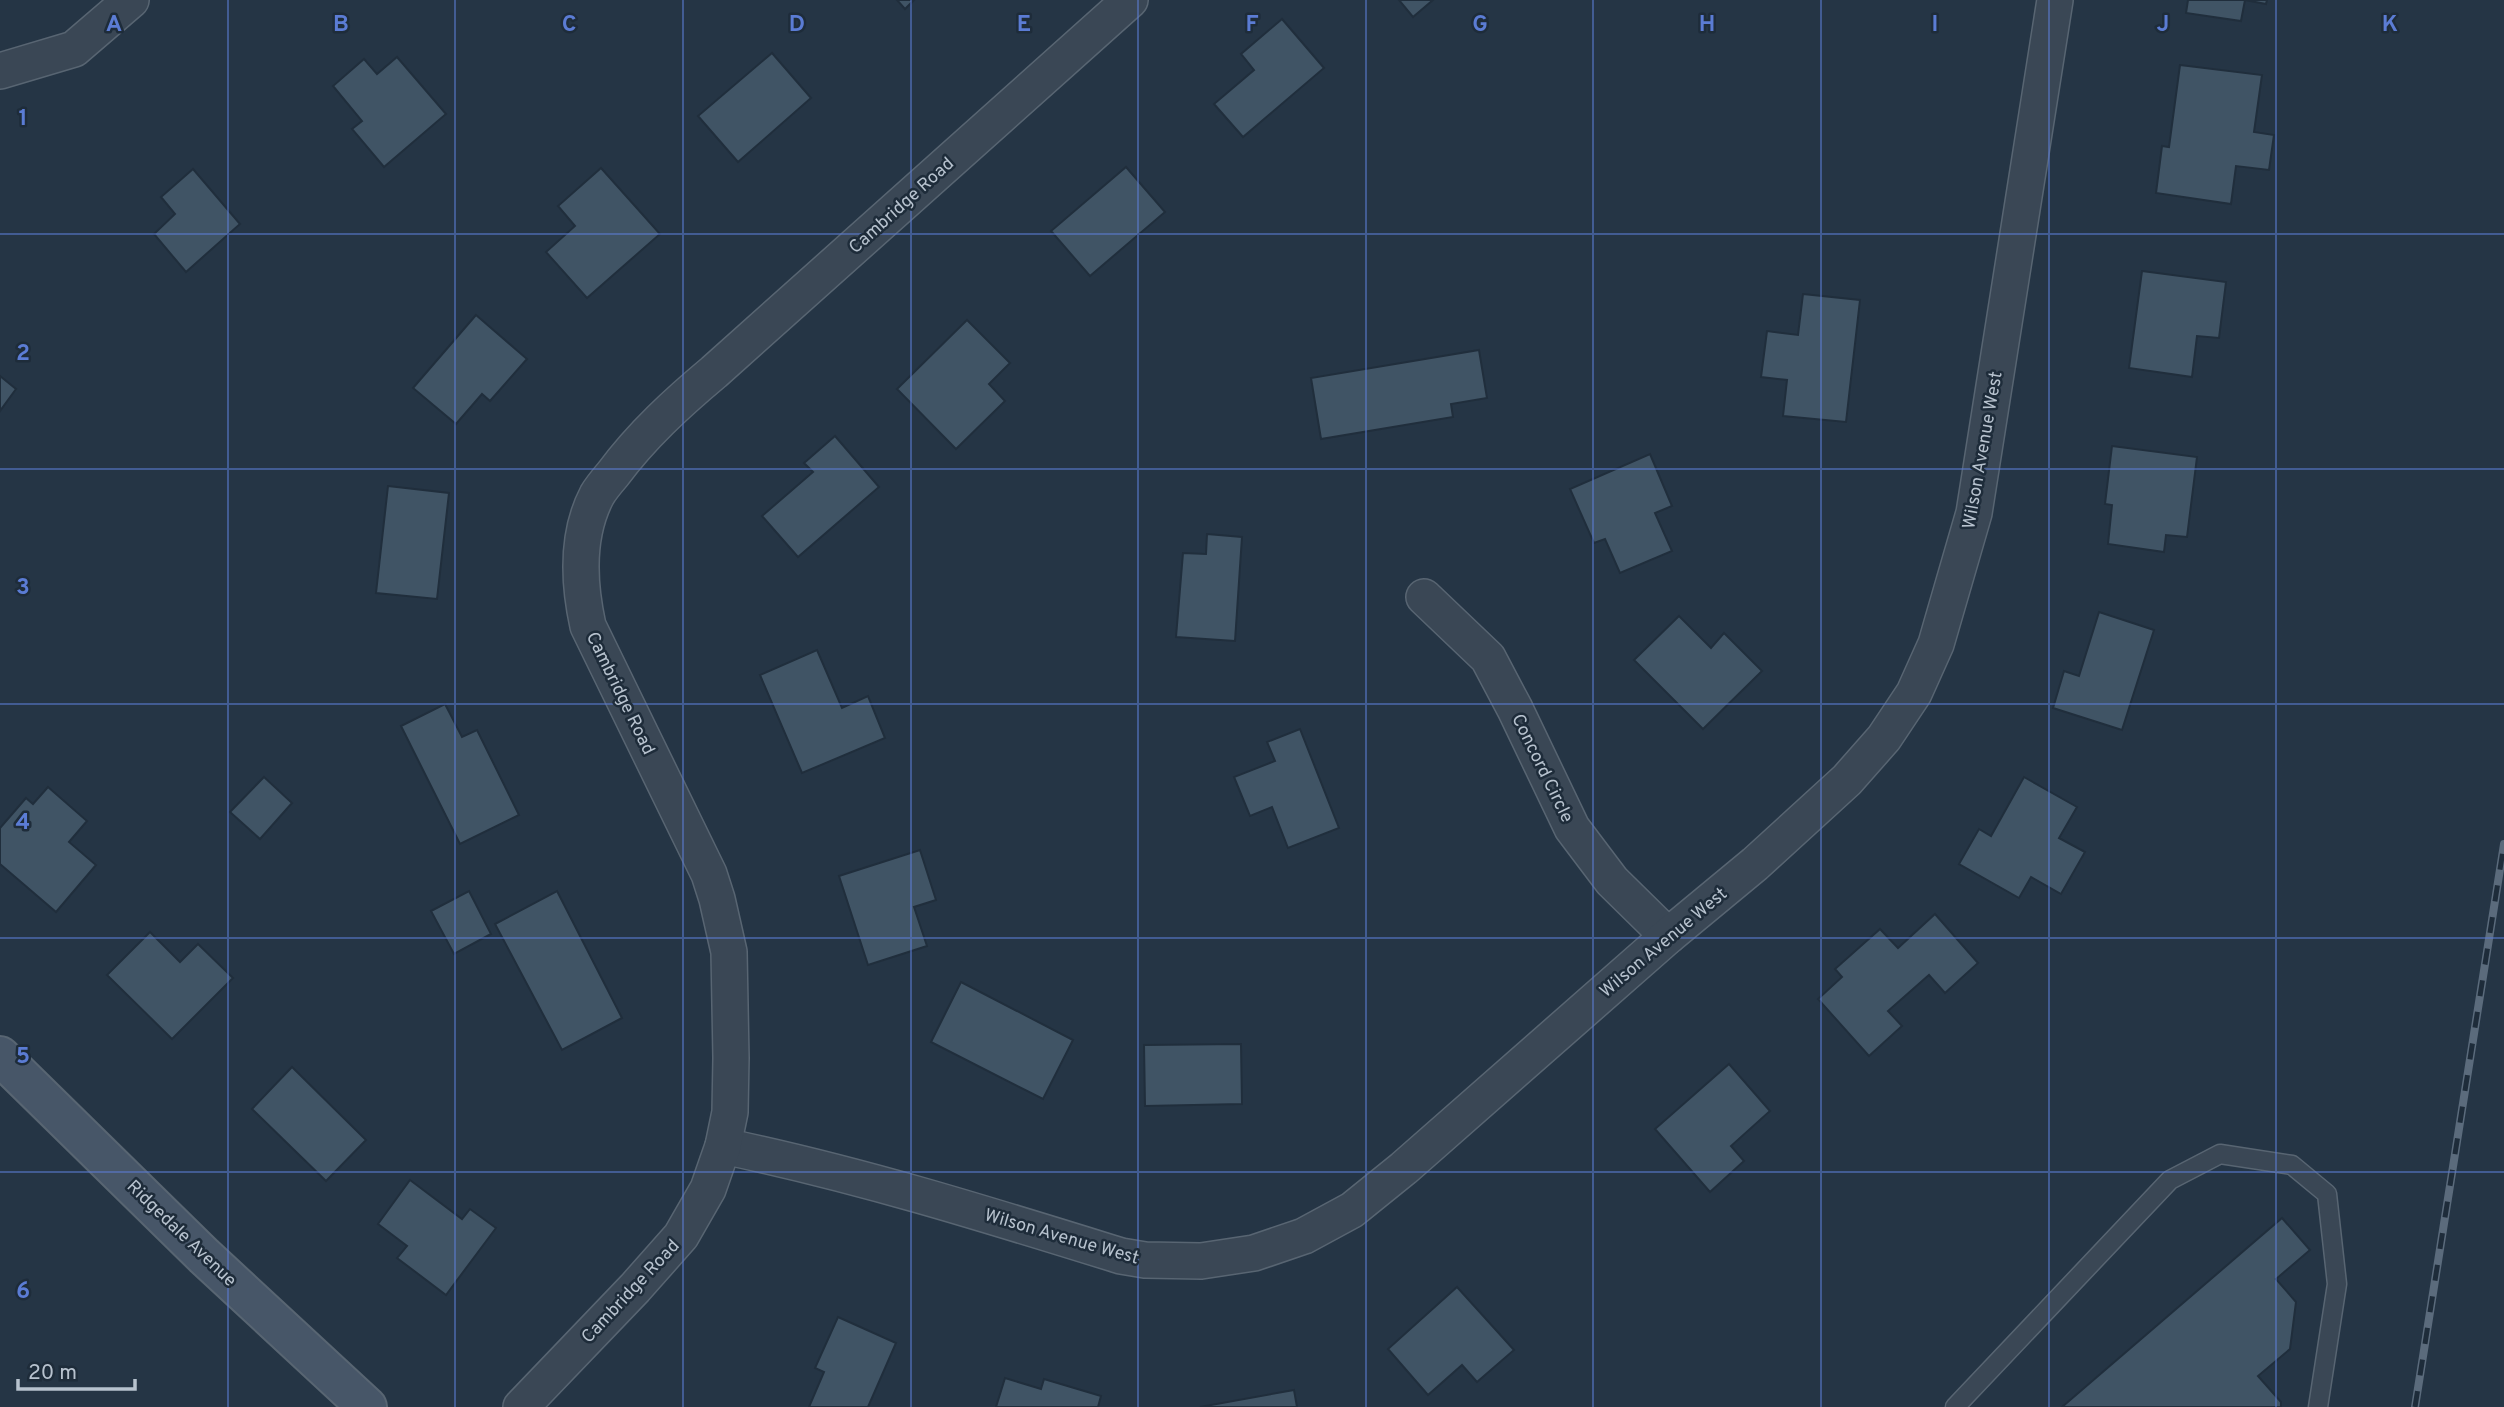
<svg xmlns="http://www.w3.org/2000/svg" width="2504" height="1407" font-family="Overpass,sans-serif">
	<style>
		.building { fill: #405465; stroke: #202e3c; stroke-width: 2 }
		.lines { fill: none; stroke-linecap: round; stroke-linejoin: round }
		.lane-casing { stroke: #586572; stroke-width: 21 }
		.street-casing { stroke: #586572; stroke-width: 38 }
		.secondary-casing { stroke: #586572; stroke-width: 42 }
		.lane { stroke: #3a4755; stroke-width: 18 }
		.street { stroke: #3a4755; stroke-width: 35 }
		.secondary { stroke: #475668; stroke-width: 38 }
		.rail-casing { stroke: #5b6b7c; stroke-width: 8 }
		.rail { stroke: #1e2c3a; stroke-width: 5; stroke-dasharray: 16; stroke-linecap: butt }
		.grid { fill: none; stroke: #5b7cd4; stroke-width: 2; stroke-opacity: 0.55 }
		.labels { text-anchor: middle; stroke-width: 5; stroke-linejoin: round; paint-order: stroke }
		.street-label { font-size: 18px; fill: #b7c2ce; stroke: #1e2c3a }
		.grid-label { font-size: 23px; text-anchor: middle; font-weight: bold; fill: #5b7cd4; stroke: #1e2c3a; stroke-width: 5; stroke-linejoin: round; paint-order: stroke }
	</style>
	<rect width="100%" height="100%" fill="#253545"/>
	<!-- building -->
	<g class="building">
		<path d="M 897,0 L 914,0 L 905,9 Z"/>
		<path d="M 1399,0 L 1433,0 L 1413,17 Z"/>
		<path d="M 2188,0 L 2267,0 L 2266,4 L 2245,0 L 2241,21 L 2186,13 Z"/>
		<path d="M 1282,19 L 1324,68 L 1243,137 L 1214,104 L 1254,70 L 1241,54 Z"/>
		<path d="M 772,53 L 811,98 L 738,162 L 698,116 Z"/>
		<path d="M 397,57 L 446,114 L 384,167 L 352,129 L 362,121 L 333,86 L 364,59 L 377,74 Z"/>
		<path d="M 2180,65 L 2262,75 L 2254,132 L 2274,135 L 2269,170 L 2236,166 L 2231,204 L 2156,193 L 2162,146 L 2169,147 Z"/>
		<path d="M 1126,167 L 1165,212 L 1090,276 L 1051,231 Z"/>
		<path d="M 601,168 L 660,234 L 587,298 L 546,252 L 575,226 L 558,206 Z"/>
		<path d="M 193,169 L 240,224 L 186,272 L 154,234 L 175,214 L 161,197 Z"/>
		<path d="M 2142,271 L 2226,282 L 2219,338 L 2197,336 L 2192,377 L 2129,368 Z"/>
		<path d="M 1803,294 L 1860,300 L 1846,422 L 1783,416 L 1787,380 L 1761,377 L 1767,331 L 1798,335 Z"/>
		<path d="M 476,315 L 527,359 L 490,401 L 482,394 L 456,424 L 413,388 Z"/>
		<path d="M 967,320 L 1010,363 L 989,384 L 1005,401 L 956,449 L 897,389 Z"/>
		<path d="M 1479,350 L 1487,398 L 1451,404 L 1453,417 L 1321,439 L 1311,378 Z"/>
		<path d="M 0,376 L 16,389 L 0,411 Z"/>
		<path d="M 835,436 L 879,487 L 798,557 L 762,516 L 813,472 L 804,463 Z"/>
		<path d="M 2112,446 L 2197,457 L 2187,537 L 2166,535 L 2164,552 L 2108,544 L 2112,505 L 2105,504 Z"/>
		<path d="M 1650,454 L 1672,506 L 1655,513 L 1672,551 L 1620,573 L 1605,539 L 1594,543 L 1570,489 Z"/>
		<path d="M 388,486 L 449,493 L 437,599 L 376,593 Z"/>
		<path d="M 1207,534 L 1242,537 L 1235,641 L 1176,637 L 1183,553 L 1206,554 Z"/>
		<path d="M 2099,612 L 2154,630 L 2122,730 L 2053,708 L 2064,671 L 2079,676 Z"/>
		<path d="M 1679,616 L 1711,648 L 1724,633 L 1762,671 L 1703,729 L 1634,660 Z"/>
		<path d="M 817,650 L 842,708 L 868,696 L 885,738 L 802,773 L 760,675 Z"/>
		<path d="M 445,704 L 462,737 L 477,730 L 519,815 L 460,844 L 401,726 Z"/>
		<path d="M 1300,729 L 1339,828 L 1288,848 L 1272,807 L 1250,816 L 1234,777 L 1275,761 L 1267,742 Z"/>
		<path d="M 264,777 L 292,803 L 260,839 L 230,812 Z"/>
		<path d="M 2024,777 L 2077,807 L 2059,838 L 2085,852 L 2061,894 L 2031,877 L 2019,898 L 1959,864 L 1979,829 L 1991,836 Z"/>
		<path d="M 48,787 L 87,821 L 69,842 L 96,865 L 56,912 L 0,864 L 0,828 L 26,798 L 33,804 Z"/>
		<path d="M 920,850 L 936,900 L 914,907 L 927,946 L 868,965 L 839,876 Z"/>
		<path d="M 469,891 L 491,934 L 454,954 L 431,911 Z"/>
		<path d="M 557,891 L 622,1018 L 562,1050 L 495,924 Z"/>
		<path d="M 1935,914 L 1978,963 L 1945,993 L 1929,975 L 1888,1011 L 1902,1026 L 1869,1056 L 1818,999 L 1842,977 L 1835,969 L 1880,929 L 1898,948 Z"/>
		<path d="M 150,932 L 180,962 L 198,944 L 233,978 L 172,1039 L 107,975 Z"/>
		<path d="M 961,982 L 1073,1040 L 1043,1099 L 931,1042 Z"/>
		<path d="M 1241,1044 L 1242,1104 L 1145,1106 L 1144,1045 Z"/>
		<path d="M 1729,1064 L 1770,1111 L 1731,1146 L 1744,1161 L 1710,1192 L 1655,1129 Z"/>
		<path d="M 292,1067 L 366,1140 L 326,1181 L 252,1109 Z"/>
		<path d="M 410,1180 L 462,1219 L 470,1209 L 496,1228 L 446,1295 L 397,1258 L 407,1246 L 378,1224 Z"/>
		<path d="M 2282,1218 L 2310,1250 L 2276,1279 L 2296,1302 L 2290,1349 L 2258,1376 L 2281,1402 L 2281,1407 L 2062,1407 Z"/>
		<path d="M 1457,1287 L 1514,1350 L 1477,1382 L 1462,1365 L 1428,1395 L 1388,1349 Z"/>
		<path d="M 838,1317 L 896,1343 L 868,1407 L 809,1407 L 824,1372 L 815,1368 Z"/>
		<path d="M 1005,1378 L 1041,1389 L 1044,1379 L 1101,1396 L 1098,1407 L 996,1407 Z"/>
		<path d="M 1294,1390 L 1297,1407 L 1200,1407 Z"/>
	</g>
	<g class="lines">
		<!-- lane casing -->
		<g class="lane-casing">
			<path id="lane" d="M 1955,1407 L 2170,1180 L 2220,1154 L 2292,1165 L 2327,1194 L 2337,1284 L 2318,1407"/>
		</g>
		<!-- street casing -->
		<g class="street-casing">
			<g id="street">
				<path d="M 0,71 L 74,49 L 131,0"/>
				<path d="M 1424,597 L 1488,658 L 1515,709 L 1572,828 L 1612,881 L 1668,936"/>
				<path d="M 723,1146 C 858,1174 989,1215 1121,1256 L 1145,1260 L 1201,1261 L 1254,1253 L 1304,1236 L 1352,1210 L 1404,1168 L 1668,936 L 1755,864 L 1847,780 L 1884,738 L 1914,693 L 1936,644 L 1974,513 L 2055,0"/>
				<path d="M 521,1407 L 635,1288 L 681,1236 L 708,1189 L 723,1146 L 730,1112 L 731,1058 L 729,952 L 717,899 L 709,874 L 588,626 C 579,585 576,535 597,495 C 601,488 607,481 613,474 C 642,435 677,403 714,372 L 1130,0"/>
			</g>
		</g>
		<!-- secondary casing -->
		<g class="secondary-casing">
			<path id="secondary" d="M 0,1056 L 204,1256 L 367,1407"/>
		</g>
		<!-- lane -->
		<use href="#lane" class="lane"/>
		<!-- street -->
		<use href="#street" class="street"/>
		<!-- secondary -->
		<use href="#secondary" class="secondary"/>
		<!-- rail casing -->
		<g class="rail-casing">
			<path id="rail" d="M 2415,1407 L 2504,844"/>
		</g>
		<!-- rail -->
		<use href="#rail" class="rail"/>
	</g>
	<!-- grid -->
	<path class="grid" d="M 228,0 L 228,1407M 455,0 L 455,1407M 683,0 L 683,1407M 911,0 L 911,1407M 1138,0 L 1138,1407M 1366,0 L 1366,1407M 1593,0 L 1593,1407M 1821,0 L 1821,1407M 2049,0 L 2049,1407M 2276,0 L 2276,1407M 0,234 L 2504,234M 0,469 L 2504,469M 0,704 L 2504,704M 0,938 L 2504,938M 0,1172 L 2504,1172"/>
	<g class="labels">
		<!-- street labels -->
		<g class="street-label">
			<text transform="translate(901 205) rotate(-42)" y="6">Cambridge Road</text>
			<text transform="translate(1982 450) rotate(-80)" y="6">Wilson Avenue West</text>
			<text transform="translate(621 693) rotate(64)" y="6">Cambridge Road</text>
			<text transform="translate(1543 768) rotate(64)" y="6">Concord Circle</text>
			<text transform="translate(1663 942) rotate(-40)" y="6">Wilson Avenue West</text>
			<text transform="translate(182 1233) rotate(44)" y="6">Ridgedale Avenue</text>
			<text transform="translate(1062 1236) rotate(16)" y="6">Wilson Avenue West</text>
			<text transform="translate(630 1291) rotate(-47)" y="6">Cambridge Road</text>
		</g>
	</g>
	<g class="grid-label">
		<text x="114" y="31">A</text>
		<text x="341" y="31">B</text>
		<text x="569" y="31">C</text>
		<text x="797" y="31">D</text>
		<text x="1024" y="31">E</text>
		<text x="1252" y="31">F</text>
		<text x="1480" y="31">G</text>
		<text x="1707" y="31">H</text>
		<text x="1935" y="31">I</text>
		<text x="2163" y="31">J</text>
		<text x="2390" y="31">K</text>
		<text x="23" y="125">1</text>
		<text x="23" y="360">2</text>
		<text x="23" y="594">3</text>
		<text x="23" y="829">4</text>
		<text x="23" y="1063">5</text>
		<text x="23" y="1298">6</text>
	</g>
	<!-- scale -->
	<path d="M18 1379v10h117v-10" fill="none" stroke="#b7c2ce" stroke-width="3.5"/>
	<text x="28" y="1379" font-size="21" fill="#b7c2ce" stroke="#1e2c3a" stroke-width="5" paint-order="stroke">20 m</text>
</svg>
